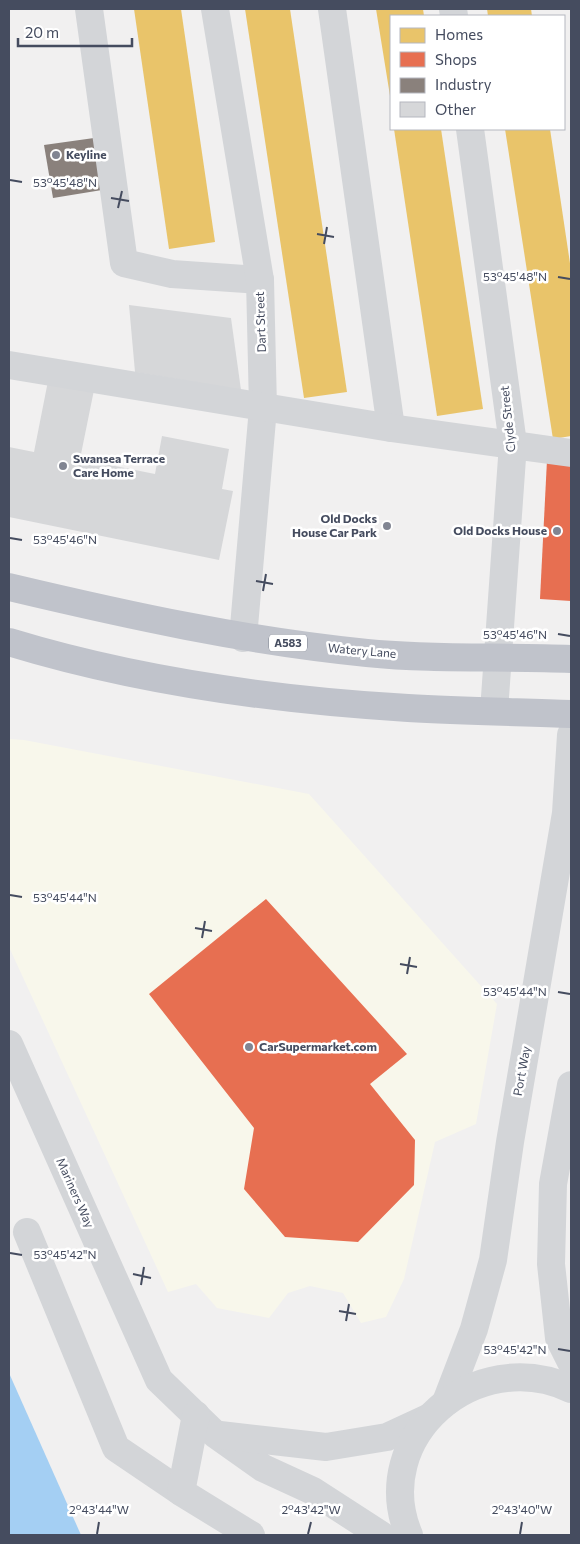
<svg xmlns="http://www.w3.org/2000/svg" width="580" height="1544" font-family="Commissioner,sans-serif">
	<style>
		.commercial { fill: #f8f7eb }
		.water { fill: #a4cff3 }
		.homes { fill: #e9c46a }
		.shops { fill: #e76f51 }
		.industry { fill: #8a817c }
		.building { fill: #d6d7d9 }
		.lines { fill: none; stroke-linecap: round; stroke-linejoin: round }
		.minor { stroke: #d3d5d8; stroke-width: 28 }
		.highway { stroke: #c0c3cb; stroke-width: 28 }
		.ticks { fill: none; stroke: #454c5f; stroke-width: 2 }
		.poi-dot { fill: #818592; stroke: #fff; stroke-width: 2 }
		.labels { text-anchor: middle; stroke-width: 5; stroke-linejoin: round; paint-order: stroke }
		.shield { fill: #fff; stroke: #7d828f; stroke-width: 1 }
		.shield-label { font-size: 11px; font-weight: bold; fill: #454c5f }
		.poi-label { font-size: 12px; font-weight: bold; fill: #454c5f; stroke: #fff; text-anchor: start }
		.street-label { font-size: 12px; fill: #454c5f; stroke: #fff }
		.ticks-label { font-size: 12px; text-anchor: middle; fill: #454c5f; stroke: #fff; stroke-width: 5; stroke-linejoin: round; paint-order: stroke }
	</style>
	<rect width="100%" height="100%" fill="#f1f0f0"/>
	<!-- commercial -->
	<path class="commercial" d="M 9,739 L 24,740 L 309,794 L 497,1004 L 476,1124 L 435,1142 L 404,1279 L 386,1317 L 361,1323 L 343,1293 L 310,1286 L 288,1293 L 269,1318 L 217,1308 L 196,1284 L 168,1292 L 9,947 Z"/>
	<!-- water -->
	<path class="water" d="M 9,1373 L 81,1535 L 9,1535 Z"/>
	<!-- homes -->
	<g class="homes">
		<path d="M 134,9 L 181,9 L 215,242 L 169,249 Z"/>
		<path d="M 245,9 L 290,9 L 347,392 L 304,398 Z"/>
		<path d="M 376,9 L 423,9 L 424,16 L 391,16 L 391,102 Z"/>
		<path d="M 487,9 L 531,9 L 532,16 L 488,16 Z"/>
		<path d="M 394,129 L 441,129 L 483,409 L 437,416 Z"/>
		<path d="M 505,129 L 550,129 L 571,270 L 571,436 L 553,439 Z"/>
	</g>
	<!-- shops -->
	<g class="shops">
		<path d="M 547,460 L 571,464 L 571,601 L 540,599 Z"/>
		<path d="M 266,899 L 407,1054 L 370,1084 L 415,1140 L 414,1185 L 358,1242 L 285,1237 L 244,1189 L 254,1128 L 149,994 Z"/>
	</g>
	<!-- industry -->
	<path class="industry" d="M 94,138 L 102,190 L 53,198 L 44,145 Z"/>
	<!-- building -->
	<g class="building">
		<path d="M 129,305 L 231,318 L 241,390 L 135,372 Z"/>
		<path d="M 48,381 L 94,390 L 80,459 L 155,474 L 162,436 L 229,449 L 222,489 L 233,491 L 219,560 L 9,517 L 9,447 L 34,452 Z"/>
	</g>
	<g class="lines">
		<!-- minor -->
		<g class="minor">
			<path d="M 89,9 L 124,263 L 172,274 L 260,280"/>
			<path d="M 215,9 L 260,280 L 263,408 L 243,638"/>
			<path d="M 332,9 L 391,428"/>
			<path d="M 453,9 L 454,16"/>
			<path d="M 470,129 L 513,444 L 494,711"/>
			<path d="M 9,365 L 391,428 L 571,453"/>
			<path d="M 9,1044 L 159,1380 L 215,1434 L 263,1468 L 313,1491 L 381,1535"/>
			<path d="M 571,1085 L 553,1184 L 551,1264 L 559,1338 L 571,1362"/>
			<path d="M 27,1232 L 116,1448 L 181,1492"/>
			<path d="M 446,1402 L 474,1329 L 493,1260 L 510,1142 L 566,813 L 571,735"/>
			<path d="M 196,1415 L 181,1492 L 251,1535"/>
			<path d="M 220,1435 L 326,1447 L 387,1437 L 428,1418"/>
			<path d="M 409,1535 C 368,1437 476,1344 571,1389"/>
		</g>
		<!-- highway -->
		<g class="highway">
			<path d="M 9,587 C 127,615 245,641 367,653 C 434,660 503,656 571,659"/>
			<path d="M 9,642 C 137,681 274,700 408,708 C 462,711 517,712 571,714"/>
		</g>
	</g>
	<!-- ticks -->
	<path class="ticks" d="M 10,180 L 22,182M 111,198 L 129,201M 118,208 L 122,191M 317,234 L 334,237M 324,244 L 327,227M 558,277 L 570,279M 10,538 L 22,540M 256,581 L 273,584M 263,591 L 266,574M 558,634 L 570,636M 10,895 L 22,897M 195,928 L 212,931M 202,938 L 205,921M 400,964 L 417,967M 407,974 L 410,957M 558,992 L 570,994M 10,1253 L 22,1255M 133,1274 L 151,1278M 141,1285 L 144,1267M 339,1311 L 356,1314M 346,1321 L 349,1304M 558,1349 L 570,1351M 97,1534 L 99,1522M 308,1534 L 311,1522M 520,1534 L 522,1522"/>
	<!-- markers -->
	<g class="poi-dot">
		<circle cx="56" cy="155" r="5"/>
		<circle cx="63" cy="466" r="5"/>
		<circle cx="387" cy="526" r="5"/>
		<circle cx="557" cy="531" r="5"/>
		<circle cx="249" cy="1047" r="5"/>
	</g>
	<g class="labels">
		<!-- shield labels -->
		<rect class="shield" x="269" y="634.5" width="38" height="17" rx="4"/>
		<g class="shield-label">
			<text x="288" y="647">A583</text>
		</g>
		<!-- poi labels -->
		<g class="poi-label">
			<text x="66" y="159">Keyline</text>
			<text x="73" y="463">Swansea Terrace<tspan x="73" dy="14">Care Home</tspan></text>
			<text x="377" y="523" text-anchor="end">Old Docks<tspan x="377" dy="14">House Car Park</tspan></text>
			<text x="547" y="535" text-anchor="end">Old Docks House</text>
			<text x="259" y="1051">CarSupermarket.com</text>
		</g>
		<!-- street labels -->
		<g class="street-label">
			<text transform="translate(261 322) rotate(-92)" y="4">Dart Street</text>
			<text transform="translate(508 419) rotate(-96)" y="4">Clyde Street</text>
			<text transform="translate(362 651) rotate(5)" y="4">Watery Lane</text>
			<text transform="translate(522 1071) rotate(-80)" y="4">Port Way</text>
			<text transform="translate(75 1193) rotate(66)" y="4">Mariners Way</text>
		</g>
	</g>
	<g class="ticks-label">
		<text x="65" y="187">53°45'48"N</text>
		<text x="515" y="281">53°45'48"N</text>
		<text x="65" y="544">53°45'46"N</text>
		<text x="515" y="639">53°45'46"N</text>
		<text x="65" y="902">53°45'44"N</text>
		<text x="515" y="996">53°45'44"N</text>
		<text x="65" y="1259">53°45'42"N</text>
		<text x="515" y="1354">53°45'42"N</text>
		<text x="99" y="1514">2°43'44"W</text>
		<text x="311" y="1514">2°43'42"W</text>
		<text x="522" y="1514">2°43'40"W</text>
	</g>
	<!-- border -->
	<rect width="580" height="1544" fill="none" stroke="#454c5f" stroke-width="20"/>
	<!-- legend -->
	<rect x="390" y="15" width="175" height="115" fill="#ffffff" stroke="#b5b7bf"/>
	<rect x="400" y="28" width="25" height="15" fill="#e9c46a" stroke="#b5b7bf"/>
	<text x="435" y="40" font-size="15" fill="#454c5f">Homes</text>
	<rect x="400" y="52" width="25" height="15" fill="#e76f51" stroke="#b5b7bf"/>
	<text x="435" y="65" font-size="15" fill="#454c5f">Shops</text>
	<rect x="400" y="78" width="25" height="15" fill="#8a817c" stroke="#b5b7bf"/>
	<text x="435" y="90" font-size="15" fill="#454c5f">Industry</text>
	<rect x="400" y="102" width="25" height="15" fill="#d6d7d9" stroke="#b5b7bf"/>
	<text x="435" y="115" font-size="15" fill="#454c5f">Other</text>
	<!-- scale -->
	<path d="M18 38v8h114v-8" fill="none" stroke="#454c5f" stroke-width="2.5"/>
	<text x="25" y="38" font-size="15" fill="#454c5f" stroke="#ffffff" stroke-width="4" paint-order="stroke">20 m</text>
</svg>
